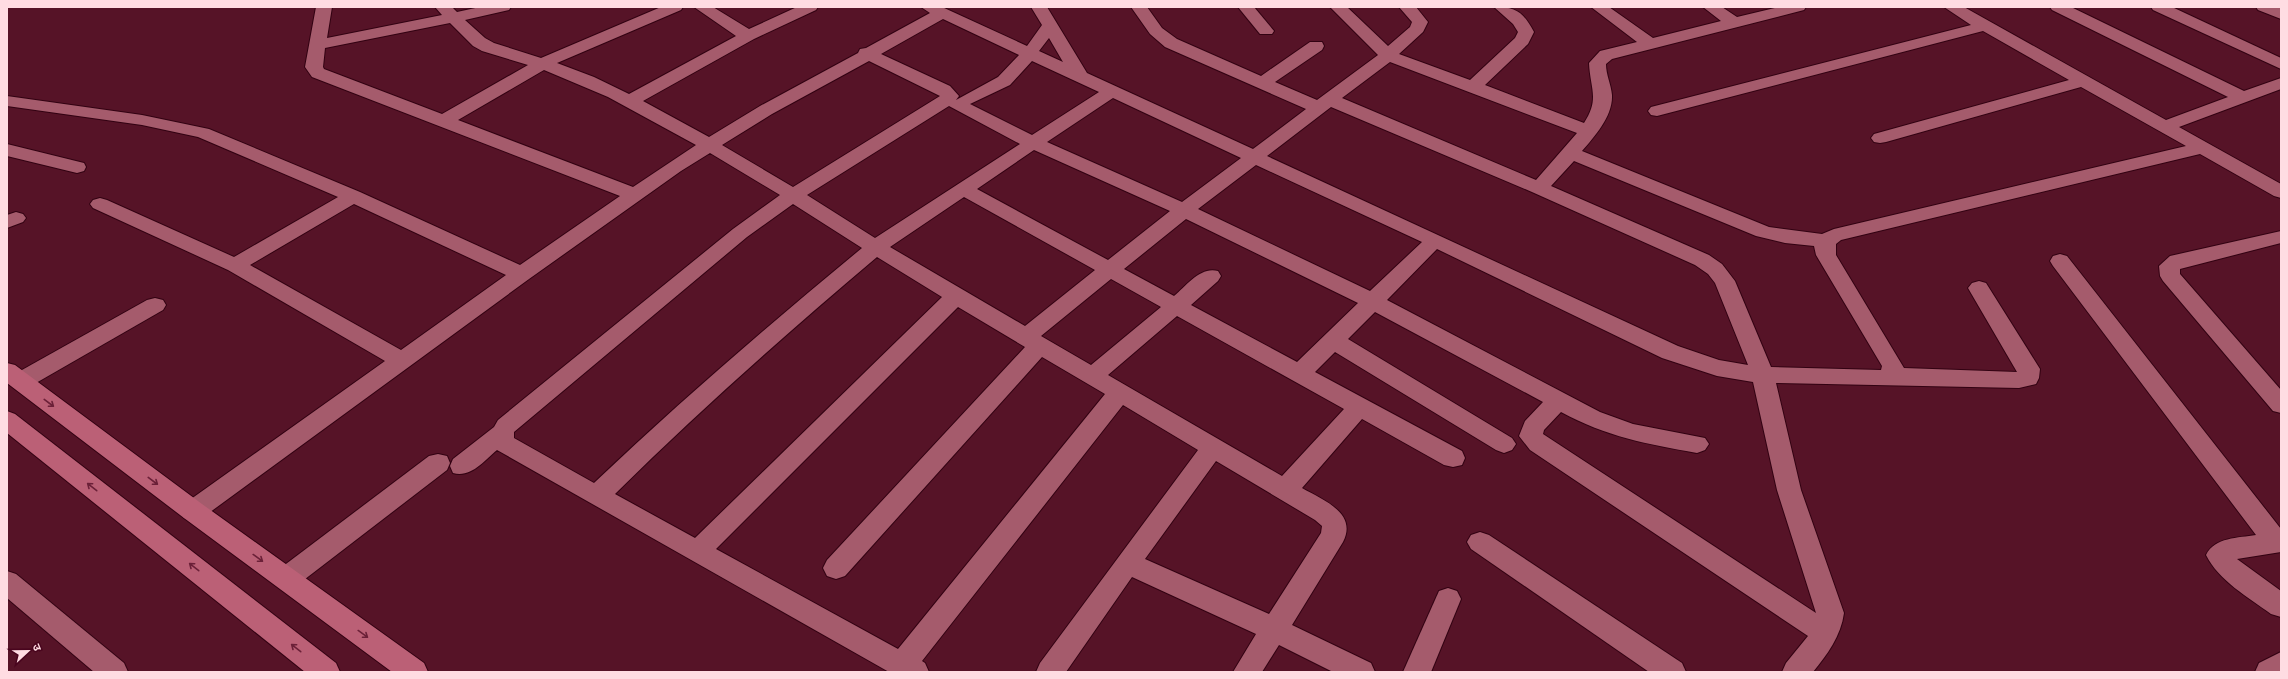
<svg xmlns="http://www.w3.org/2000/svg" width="2288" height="679" font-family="Quicksand,'Noto Sans Devanagari',sans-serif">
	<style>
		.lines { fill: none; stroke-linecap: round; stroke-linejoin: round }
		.minor-casing { stroke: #320212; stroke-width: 2 }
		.major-casing { stroke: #320212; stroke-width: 2 }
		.minor { fill: #a55b6c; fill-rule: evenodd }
		.major { fill: #bb6076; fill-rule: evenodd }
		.oneway { stroke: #6b2038 }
	</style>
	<rect width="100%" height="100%" fill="#561327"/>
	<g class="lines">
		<!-- minor casing -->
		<g class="minor-casing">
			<g id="minor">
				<path d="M 316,7 L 332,7 L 327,38 L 442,15 L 435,7 L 452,7 L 457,12 L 480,7 L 511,7 L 509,10 L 465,20 L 485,38 L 494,43 L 541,58 L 661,7 L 683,7 L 681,10 L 557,63 L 594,77 L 629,94 L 736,36 L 694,7 L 713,7 L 749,29 L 797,7 L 818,7 L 816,10 L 754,39 L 643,101 L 709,137 L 760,106 L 858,53 L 860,49 L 866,48 L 930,13 L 921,7 L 942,7 L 1027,46 L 1042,25 L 1031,7 L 1047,7 L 1087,73 L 1253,149 L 1306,109 L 1165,47 L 1150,34 L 1131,7 L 1147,7 L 1162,28 L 1177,39 L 1261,76 L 1310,42 L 1322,42 L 1324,46 L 1322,50 L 1275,82 L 1317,100 L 1378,55 L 1330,7 L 1347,7 L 1388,46 L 1410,27 L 1412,22 L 1399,7 L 1416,7 L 1428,22 L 1423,32 L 1399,54 L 1470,80 L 1515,38 L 1518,32 L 1513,24 L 1494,7 C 1517,7 1523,12 1534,32 L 1528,44 L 1485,85 L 1584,123 C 1600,99 1590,88 1589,63 L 1600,51 L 1637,42 L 1591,7 L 1609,7 L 1653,38 L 1721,21 L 1703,7 L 1722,7 L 1737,17 L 1779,7 L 1806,7 L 1804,10 L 1612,59 L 1606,64 C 1606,75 1611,84 1612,95 C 1613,116 1595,136 1582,151 L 1769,227 L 1822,234 L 1834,229 L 2186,146 L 2081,87 L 1886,142 L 1880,143 L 1874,142 L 1871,138 L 1874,134 L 2069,80 L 1983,31 L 1657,116 L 1651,115 L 1648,111 L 1651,107 L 1971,25 L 1944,7 L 1964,7 L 2166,120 L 2228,97 L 2052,10 L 2050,7 L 2071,7 L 2244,91 L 2281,78 L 2281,89 L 2179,127 L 2281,184 L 2281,198 L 2274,196 L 2200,154 L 1841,240 L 1836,244 L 1836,255 L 1904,368 L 2017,372 L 1968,288 L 1972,283 L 1979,281 L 1986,283 L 2040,369 L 2039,378 L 2036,384 L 2019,388 L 1776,383 L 1801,490 L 1844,613 C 1841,636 1827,655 1813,672 L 1782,672 L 1786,663 L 1808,636 L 1530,450 L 1519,436 L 1525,421 L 1543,402 L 1375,312 L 1348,339 L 1512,438 L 1516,444 L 1512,450 L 1504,453 L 1496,450 L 1335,352 L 1315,372 L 1462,451 L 1465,458 L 1462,465 L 1453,467 L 1444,465 L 1362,419 L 1302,488 C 1323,500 1358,513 1343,542 L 1292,625 L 1371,663 L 1375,672 L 1333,672 L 1279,645 L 1262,672 L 1233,672 L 1256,634 L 1132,577 L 1066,672 L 1036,672 L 1040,663 L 1198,450 L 1123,405 L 922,661 L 925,663 L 929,672 L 889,672 L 497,450 C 484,461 471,478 453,473 L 450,466 L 453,459 L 494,427 L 498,420 L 733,229 L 780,195 L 710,153 L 681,171 L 529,279 L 202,518 L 193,521 L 184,518 L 180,511 L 184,504 L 385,361 L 228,270 L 93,208 L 90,204 L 93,200 L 100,198 L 107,200 L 234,257 L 338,197 L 198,137 L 142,125 L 7,106 L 7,96 L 142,115 L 209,129 L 360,192 L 520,265 L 620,196 L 312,77 L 305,67 ZM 943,19 L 1019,55 L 998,77 L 956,100 L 959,96 L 950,86 L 881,54 ZM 450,23 L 473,46 L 482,51 L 528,65 L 442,114 L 324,69 L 323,67 L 325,48 ZM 1049,38 L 1063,62 L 1039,51 ZM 869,61 L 940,96 L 793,187 L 722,145 L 772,114 ZM 1032,61 L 1099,92 L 1032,135 L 970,104 L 1010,85 ZM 1390,62 L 1577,133 L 1536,180 L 1342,98 ZM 544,70 L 608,97 L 696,145 L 633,187 L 458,120 ZM 1113,98 L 1241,158 L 1182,202 L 1047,142 ZM 949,106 L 1020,144 L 875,238 L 807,195 ZM 1331,107 L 1532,192 L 1695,265 L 1708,274 L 1715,283 L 1748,365 L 1719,360 L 1678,346 L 1267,156 ZM 1034,150 L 1170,211 L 1108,260 L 977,189 ZM 1574,161 L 1756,236 L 1785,243 L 1814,246 L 1816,255 L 1882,366 L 1881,370 L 1771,367 L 1735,281 L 1722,264 L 1709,255 L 1551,186 ZM 1256,165 L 1422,242 L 1370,291 L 1198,209 ZM 964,197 L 1095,270 L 1025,326 L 890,247 ZM 354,204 L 506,275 L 401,350 L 250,265 ZM 793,204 L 862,248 C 770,324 680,401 594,483 L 514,438 L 514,432 L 747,237 ZM 1186,219 L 1358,303 L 1297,362 L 1191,305 L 1218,281 L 1221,276 L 1218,271 C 1201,266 1187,285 1174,296 L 1124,269 ZM 1437,249 L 1662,358 L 1717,376 L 1753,382 L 1777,490 L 1816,613 L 1543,434 L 1544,430 L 1561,412 C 1607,437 1647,444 1697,453 L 1705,450 L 1709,444 L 1705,438 L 1633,424 L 1600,412 L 1387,300 ZM 877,257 L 942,297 L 695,538 L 615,494 C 699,411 786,334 877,257 ZM 1111,279 L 1161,307 L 1091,365 L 1041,336 ZM 958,307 L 1025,347 L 827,560 L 823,568 L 827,576 L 836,579 L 845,576 L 1042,357 L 1105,394 L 898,649 L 716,549 ZM 1177,316 L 1344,409 L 1282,476 L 1108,375 ZM 1216,461 L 1315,520 L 1322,526 L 1321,533 L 1269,614 L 1145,559 Z"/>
				<path d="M 1238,7 L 1254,7 L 1274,31 L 1272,34 L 1260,34 Z"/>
				<path d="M 2151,7 L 2172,7 L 2281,58 L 2281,69 L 2153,10 Z"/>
				<path d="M 2256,7 L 2281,8 L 2281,19 L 2258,10 Z"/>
				<path d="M 7,144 L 84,163 L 86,167 L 84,171 L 77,173 L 7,156 Z"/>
				<path d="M 16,212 L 23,214 L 26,218 L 23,222 L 7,228 L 7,215 Z"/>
				<path d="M 2281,231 L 2281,243 L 2180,269 L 2180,274 L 2281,390 L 2281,413 L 2273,411 L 2163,281 L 2160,276 L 2159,266 L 2170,256 Z"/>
				<path d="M 2060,254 L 2067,256 L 2281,529 L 2281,552 L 2237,559 L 2281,591 L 2281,617 L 2271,614 C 2248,597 2219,581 2206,555 C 2215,537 2238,538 2256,535 L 2053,266 L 2050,261 L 2053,256 Z"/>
				<path d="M 155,298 L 163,300 L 166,305 L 163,310 L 29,387 L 21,389 L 13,387 L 10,381 L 13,375 L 147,300 Z"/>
				<path d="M 438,454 L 447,456 L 450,463 L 447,470 L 296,586 L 287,589 L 278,586 L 274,578 L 278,570 L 429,456 Z"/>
				<path d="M 1480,532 L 1489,535 L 1682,663 L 1686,672 L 1649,672 L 1471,549 L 1467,542 L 1471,535 Z"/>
				<path d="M 7,571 L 16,574 L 124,663 L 128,672 L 94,672 L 7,598 Z"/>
				<path d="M 1448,588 L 1457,591 L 1461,599 L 1431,672 L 1403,672 L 1439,591 Z"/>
				<path d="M 2281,652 L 2281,672 L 2255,672 L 2259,663 Z"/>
			</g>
		</g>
		<!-- major casing -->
		<g class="major-casing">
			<g id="major">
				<path d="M 7,363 L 15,365 L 202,504 L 424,663 L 428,672 L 392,672 L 184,518 L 7,383 Z"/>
				<path d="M 7,411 L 15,414 L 336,663 L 340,672 L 305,672 L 7,433 Z"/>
			</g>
		</g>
		<!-- minor -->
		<use href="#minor" class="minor"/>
		<!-- major -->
		<use href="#major" class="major"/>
	</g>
	<!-- one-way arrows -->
	<defs><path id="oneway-shaft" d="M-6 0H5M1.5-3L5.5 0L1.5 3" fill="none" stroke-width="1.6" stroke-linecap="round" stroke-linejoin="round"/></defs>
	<g class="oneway">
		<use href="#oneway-shaft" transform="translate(49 403) rotate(37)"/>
		<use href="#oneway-shaft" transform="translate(153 481) rotate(37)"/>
		<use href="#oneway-shaft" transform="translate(92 487) rotate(-142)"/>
		<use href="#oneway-shaft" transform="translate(258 558) rotate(36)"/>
		<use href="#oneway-shaft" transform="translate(194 567) rotate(-142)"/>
		<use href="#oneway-shaft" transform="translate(363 634) rotate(36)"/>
		<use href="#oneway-shaft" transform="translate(296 648) rotate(-142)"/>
	</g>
	<!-- border -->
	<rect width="2288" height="679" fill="none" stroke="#ffdce2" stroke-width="16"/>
	<!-- north arrow -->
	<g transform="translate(28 651) rotate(68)" stroke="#49051e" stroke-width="3" paint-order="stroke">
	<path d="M0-3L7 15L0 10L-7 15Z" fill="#ffdce2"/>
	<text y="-6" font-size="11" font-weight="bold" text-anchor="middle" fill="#ffdce2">उ</text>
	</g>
</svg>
